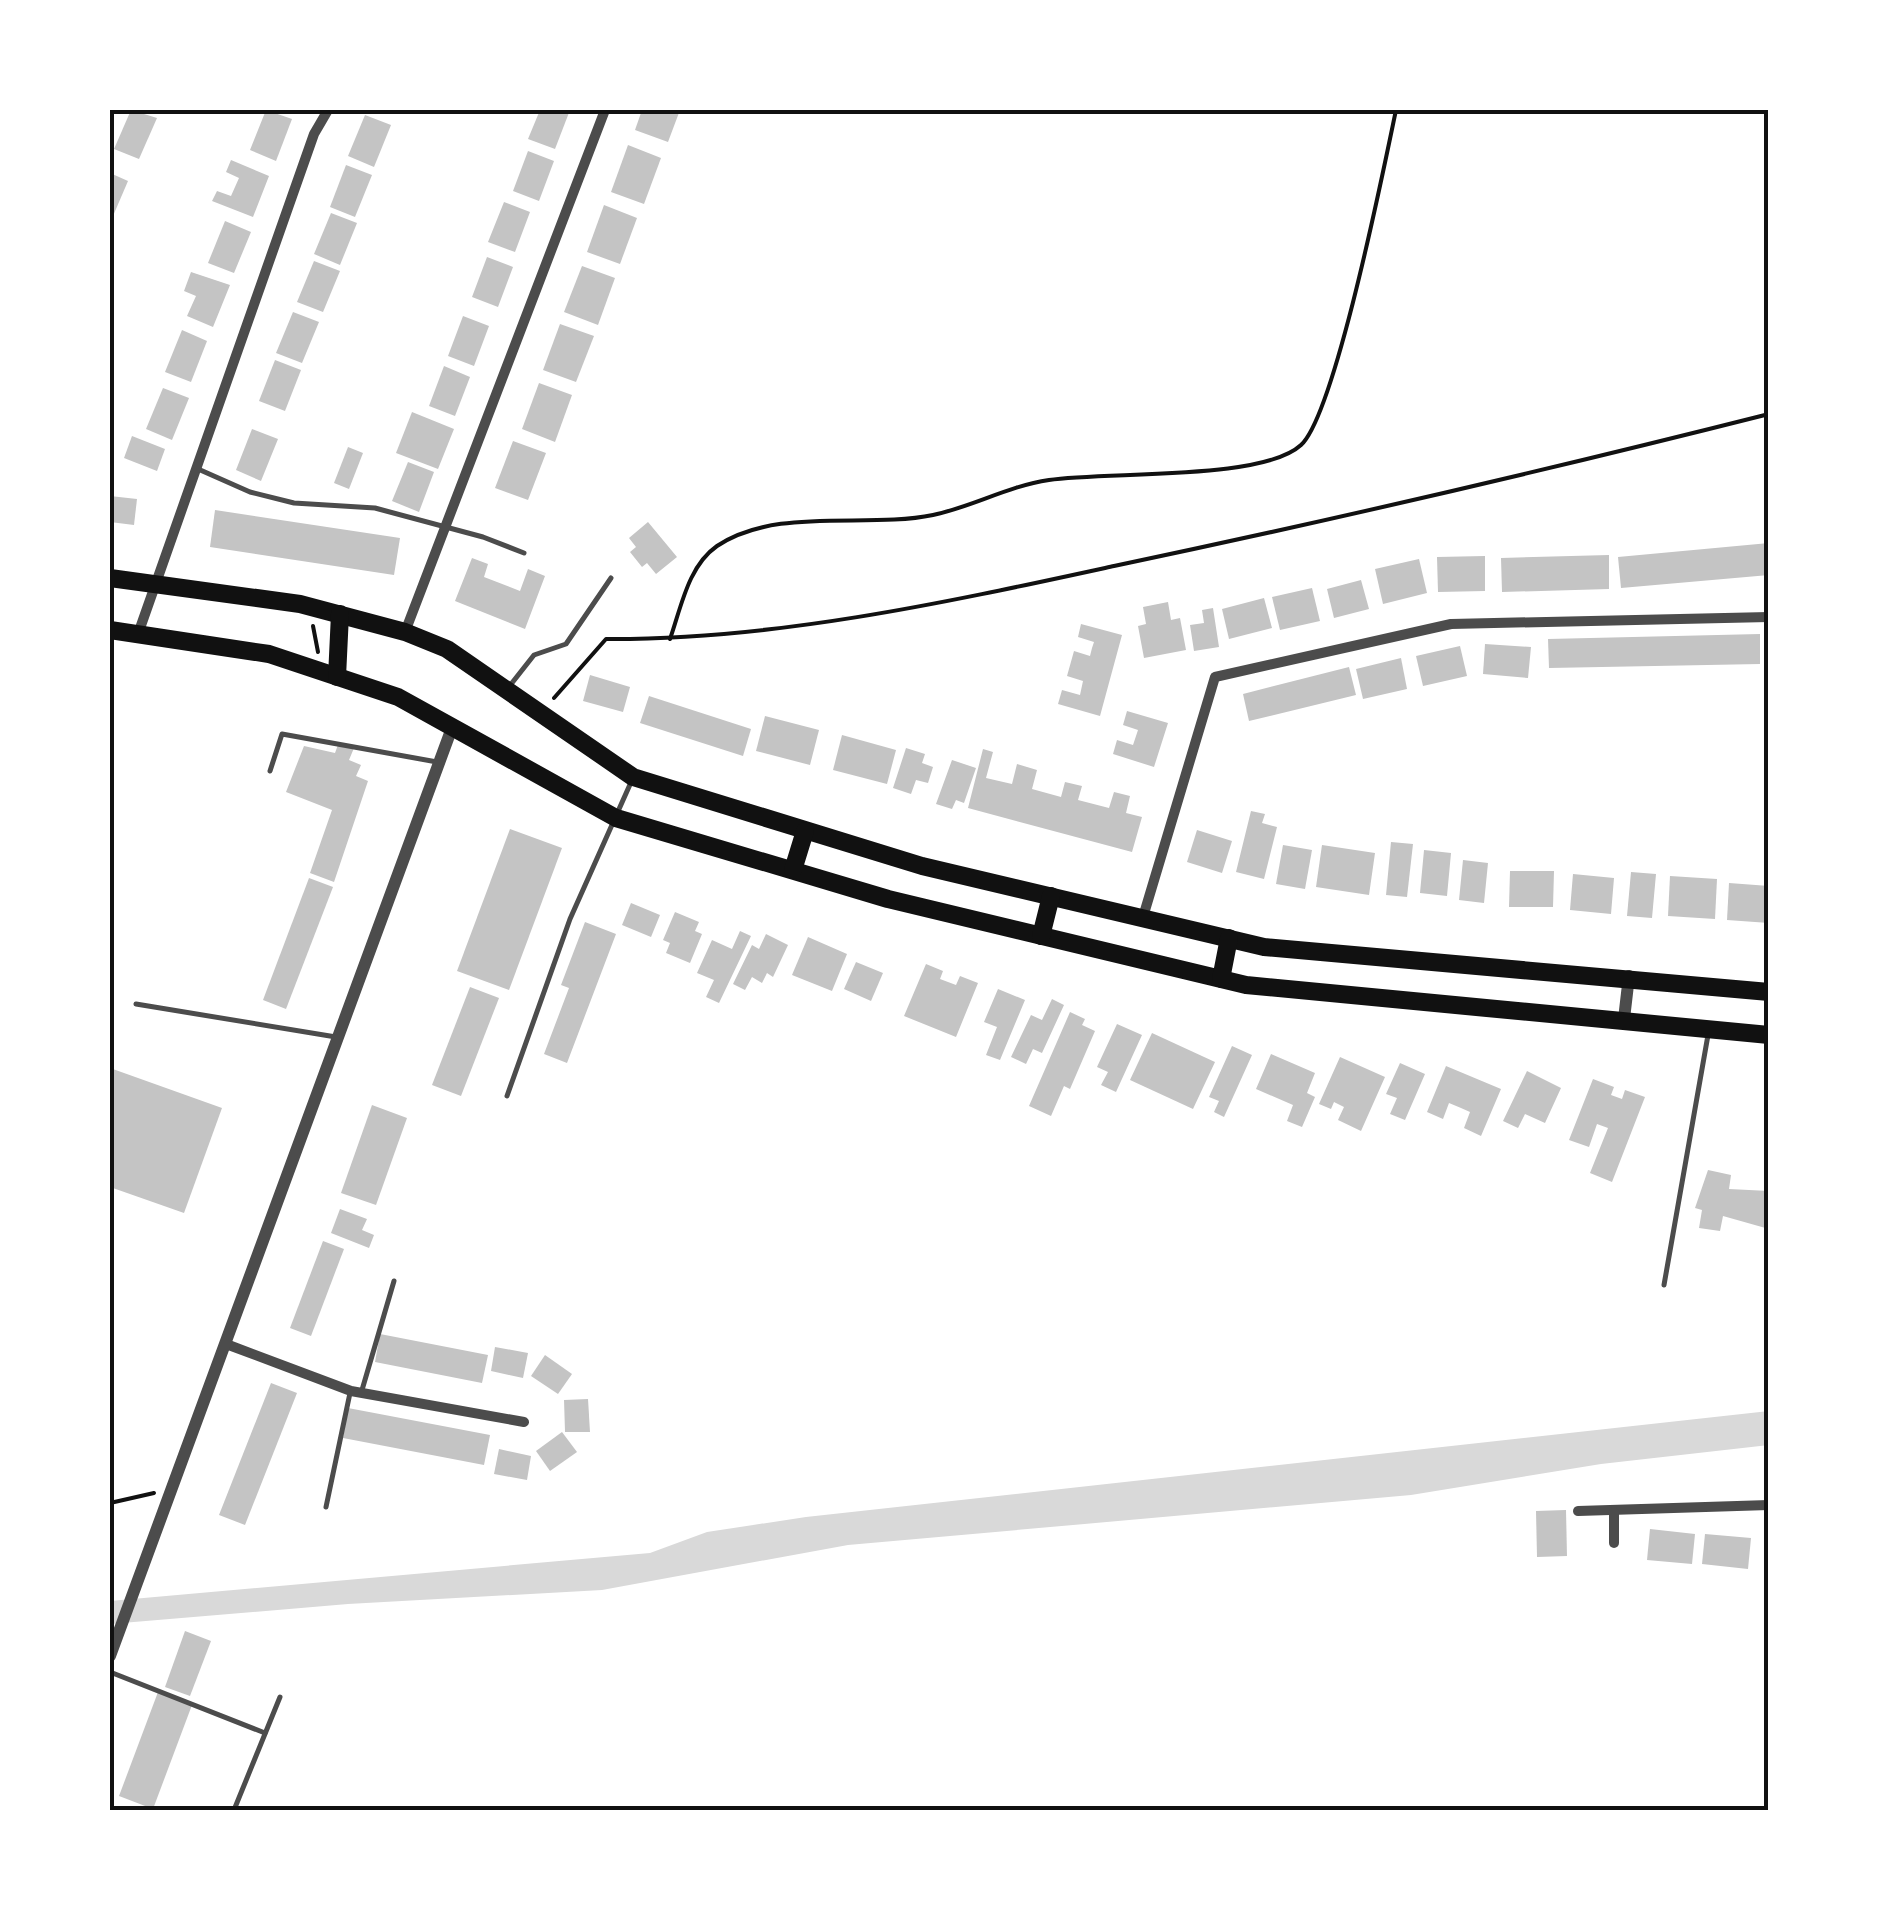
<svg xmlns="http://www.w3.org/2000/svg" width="1879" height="1920" font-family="Overpass,sans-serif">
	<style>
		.water { fill: #d9d9d9 }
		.building { fill: #c4c4c4 }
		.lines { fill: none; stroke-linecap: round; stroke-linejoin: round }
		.path { stroke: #111; stroke-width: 4 }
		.service { stroke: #4c4c4c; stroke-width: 5 }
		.minor { stroke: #4c4c4c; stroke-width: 10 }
		.tertiary { stroke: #4c4c4c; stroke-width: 12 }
		.primary { stroke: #111; stroke-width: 18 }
		.neatline { fill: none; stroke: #111; stroke-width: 4 }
	</style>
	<rect width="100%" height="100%" fill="#fff"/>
	<!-- water -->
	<path class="water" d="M 1769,1411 L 1769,1445 L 1601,1464 L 1411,1495 L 848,1545 L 602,1590 L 348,1604 L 110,1624 L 110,1601 L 650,1553 L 707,1532 L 806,1517 Z"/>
	<!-- building -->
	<g class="building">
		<path d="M 131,110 L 157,118 L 139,159 L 114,149 Z"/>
		<path d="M 266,110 L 292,119 L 276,161 L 250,150 Z"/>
		<path d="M 540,110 L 570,110 L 555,149 L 528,139 Z"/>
		<path d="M 642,110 L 680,110 L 668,142 L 635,130 Z"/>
		<path d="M 365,115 L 391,125 L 374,167 L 348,156 Z"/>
		<path d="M 628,145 L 661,158 L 644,204 L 611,192 Z"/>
		<path d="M 528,151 L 554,161 L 539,201 L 513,191 Z"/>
		<path d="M 231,160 L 269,176 L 253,217 L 212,201 L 217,191 L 231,196 L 239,178 L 226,172 Z"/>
		<path d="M 346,165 L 372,175 L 355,217 L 330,207 Z"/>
		<path d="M 110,173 L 128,181 L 110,223 Z"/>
		<path d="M 504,202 L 530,212 L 515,252 L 488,242 Z"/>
		<path d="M 604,205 L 637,218 L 620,264 L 587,252 Z"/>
		<path d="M 331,213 L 357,223 L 340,265 L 314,254 Z"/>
		<path d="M 225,221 L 251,232 L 234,273 L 208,263 Z"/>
		<path d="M 487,257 L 513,267 L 498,307 L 472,297 Z"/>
		<path d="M 314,261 L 340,271 L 323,312 L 297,302 Z"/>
		<path d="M 582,266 L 615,278 L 598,325 L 564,312 Z"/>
		<path d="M 191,272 L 230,285 L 213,327 L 187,316 L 196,296 L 184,291 Z"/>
		<path d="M 293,312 L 319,322 L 302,363 L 276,353 Z"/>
		<path d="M 463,316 L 489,326 L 474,366 L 448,356 Z"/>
		<path d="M 560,324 L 594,336 L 576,382 L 543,370 Z"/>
		<path d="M 182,330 L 207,341 L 191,382 L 165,372 Z"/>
		<path d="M 275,360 L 301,370 L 285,411 L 259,401 Z"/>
		<path d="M 444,366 L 470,377 L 455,416 L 429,406 Z"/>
		<path d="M 539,383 L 572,395 L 555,442 L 522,429 Z"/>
		<path d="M 163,388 L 189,398 L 172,440 L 146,429 Z"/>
		<path d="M 412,412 L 454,429 L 438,469 L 396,453 Z"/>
		<path d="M 252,429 L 278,439 L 261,481 L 236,470 Z"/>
		<path d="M 132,436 L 165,449 L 157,471 L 124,458 Z"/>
		<path d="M 513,441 L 546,453 L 528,500 L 495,488 Z"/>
		<path d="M 348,447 L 363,453 L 349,489 L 334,483 Z"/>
		<path d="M 408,462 L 434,472 L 419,512 L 392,501 Z"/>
		<path d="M 110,496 L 137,499 L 134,525 L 110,522 Z"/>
		<path d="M 215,510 L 400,538 L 394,575 L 210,547 Z"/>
		<path d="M 648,522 L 677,557 L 656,574 L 647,563 L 642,567 L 630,552 L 636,547 L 629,538 Z"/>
		<path d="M 1769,543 L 1769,575 L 1621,588 L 1618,557 Z"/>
		<path d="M 1609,555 L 1609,589 L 1502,592 L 1501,558 Z"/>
		<path d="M 1485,556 L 1485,591 L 1438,592 L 1437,557 Z"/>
		<path d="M 472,558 L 488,564 L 484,577 L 520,591 L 528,569 L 545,576 L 525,629 L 455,601 Z"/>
		<path d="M 1419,559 L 1427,593 L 1383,604 L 1375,569 Z"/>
		<path d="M 1361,580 L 1369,609 L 1334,618 L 1327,589 Z"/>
		<path d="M 1312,588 L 1320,621 L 1280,630 L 1272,597 Z"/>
		<path d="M 1264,598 L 1272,628 L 1229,639 L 1222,609 Z"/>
		<path d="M 1168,602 L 1171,620 L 1180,618 L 1186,650 L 1144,658 L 1138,626 L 1146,624 L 1143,607 Z"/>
		<path d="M 1213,608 L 1219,647 L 1194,651 L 1190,625 L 1204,623 L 1202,610 Z"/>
		<path d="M 1081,624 L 1122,635 L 1100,716 L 1058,704 L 1062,690 L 1080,695 L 1083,681 L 1067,676 L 1074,651 L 1090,656 L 1092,648 L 1094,642 L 1078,637 Z"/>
		<path d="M 1760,634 L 1760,664 L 1549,668 L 1548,639 Z"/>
		<path d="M 1485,644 L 1531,647 L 1528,678 L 1483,674 Z"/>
		<path d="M 1460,646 L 1467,676 L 1423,686 L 1416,656 Z"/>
		<path d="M 1401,658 L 1407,689 L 1363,699 L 1356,669 Z"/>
		<path d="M 1349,667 L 1356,695 L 1249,721 L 1243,694 Z"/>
		<path d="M 590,675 L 630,687 L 623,712 L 583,701 Z"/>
		<path d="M 649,696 L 751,729 L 743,756 L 640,723 Z"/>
		<path d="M 1127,711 L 1168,723 L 1154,767 L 1113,754 L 1117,740 L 1133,745 L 1138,730 L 1123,725 Z"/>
		<path d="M 765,716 L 819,730 L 810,765 L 756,751 Z"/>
		<path d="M 842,735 L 896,750 L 887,784 L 833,770 Z"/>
		<path d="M 339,742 L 354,748 L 349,760 L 361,765 L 356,776 L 368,781 L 334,882 L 310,873 L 332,810 L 286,792 L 304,746 L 335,753 Z"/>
		<path d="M 906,748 L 925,754 L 922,763 L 933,767 L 928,783 L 916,780 L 911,794 L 893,788 Z"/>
		<path d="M 983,749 L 993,752 L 986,778 L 1012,784 L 1017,764 L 1037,770 L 1032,789 L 1061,797 L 1065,782 L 1082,786 L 1078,800 L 1109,808 L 1114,792 L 1130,796 L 1126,813 L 1142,817 L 1132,852 L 968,808 Z"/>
		<path d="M 952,760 L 976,768 L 964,803 L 956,800 L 952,809 L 936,804 Z"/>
		<path d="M 1251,811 L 1265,814 L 1262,823 L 1277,827 L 1264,879 L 1236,872 Z"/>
		<path d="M 510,829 L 562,848 L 509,990 L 457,971 Z"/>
		<path d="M 1197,830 L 1232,841 L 1222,873 L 1187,862 Z"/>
		<path d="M 1391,842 L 1413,844 L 1407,897 L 1386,895 Z"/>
		<path d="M 1283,845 L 1312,850 L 1305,889 L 1276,884 Z"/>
		<path d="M 1322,845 L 1375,853 L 1369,895 L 1316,887 Z"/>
		<path d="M 1424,850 L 1451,853 L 1447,896 L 1420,893 Z"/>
		<path d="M 1463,860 L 1488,863 L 1484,903 L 1459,900 Z"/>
		<path d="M 1510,871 L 1554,871 L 1553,907 L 1509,907 Z"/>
		<path d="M 1631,872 L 1656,874 L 1652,918 L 1627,916 Z"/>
		<path d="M 1573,874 L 1614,878 L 1611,914 L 1570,910 Z"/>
		<path d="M 1670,876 L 1717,879 L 1715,919 L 1668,916 Z"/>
		<path d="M 309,878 L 333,887 L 286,1009 L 263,1000 Z"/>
		<path d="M 1729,883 L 1769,886 L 1769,923 L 1727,920 Z"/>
		<path d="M 631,903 L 660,915 L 651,937 L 622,925 Z"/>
		<path d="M 675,912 L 699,922 L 695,931 L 702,934 L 690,963 L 666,953 L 670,943 L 663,940 Z"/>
		<path d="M 585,922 L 616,934 L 567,1063 L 544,1054 L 569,988 L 561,985 Z"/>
		<path d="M 740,931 L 751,936 L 719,1003 L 706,997 L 714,980 L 697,973 L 712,940 L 732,949 Z"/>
		<path d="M 766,934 L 788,945 L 773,977 L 767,973 L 762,983 L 752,977 L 745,990 L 733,984 L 752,945 L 759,949 Z"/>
		<path d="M 808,937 L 847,954 L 832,991 L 792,975 Z"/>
		<path d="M 856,962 L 883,973 L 871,1001 L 844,989 Z"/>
		<path d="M 926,964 L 943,971 L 940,979 L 956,985 L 960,976 L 978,983 L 956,1037 L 904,1016 Z"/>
		<path d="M 470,987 L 499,998 L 461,1096 L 432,1085 Z"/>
		<path d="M 998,989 L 1025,1000 L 1000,1060 L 986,1055 L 997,1027 L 984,1022 Z"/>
		<path d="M 1052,999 L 1064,1005 L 1042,1053 L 1033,1049 L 1026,1064 L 1011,1057 L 1031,1015 L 1042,1020 Z"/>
		<path d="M 1070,1012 L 1085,1019 L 1082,1025 L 1095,1031 L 1070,1089 L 1064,1086 L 1051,1116 L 1029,1106 Z"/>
		<path d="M 1117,1024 L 1142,1035 L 1116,1092 L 1101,1085 L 1108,1072 L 1097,1067 Z"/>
		<path d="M 1152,1033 L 1215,1062 L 1193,1109 L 1130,1080 Z"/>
		<path d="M 1232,1046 L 1252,1055 L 1224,1117 L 1214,1112 L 1219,1101 L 1209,1097 Z"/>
		<path d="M 1271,1054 L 1315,1073 L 1307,1093 L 1315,1097 L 1302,1127 L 1287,1121 L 1293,1105 L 1256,1089 Z"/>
		<path d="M 1340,1057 L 1385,1077 L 1361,1131 L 1338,1120 L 1344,1107 L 1334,1102 L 1331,1109 L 1319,1104 Z"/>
		<path d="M 1400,1063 L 1425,1074 L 1405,1120 L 1390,1114 L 1397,1098 L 1386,1094 Z"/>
		<path d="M 1446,1066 L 1501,1089 L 1481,1136 L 1464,1128 L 1470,1112 L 1461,1108 L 1449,1103 L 1443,1119 L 1427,1112 Z"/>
		<path d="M 110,1068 L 222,1108 L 184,1213 L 110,1187 Z"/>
		<path d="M 1527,1071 L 1561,1088 L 1545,1123 L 1525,1114 L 1518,1128 L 1503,1121 Z"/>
		<path d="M 1593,1079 L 1614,1087 L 1611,1095 L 1622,1099 L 1625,1090 L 1645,1097 L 1612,1182 L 1590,1173 L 1608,1128 L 1597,1124 L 1589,1147 L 1569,1140 Z"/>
		<path d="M 372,1105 L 407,1118 L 376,1205 L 341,1193 Z"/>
		<path d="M 1708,1170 L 1731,1175 L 1729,1189 L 1769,1191 L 1769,1229 L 1723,1216 L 1720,1231 L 1699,1228 L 1702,1210 L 1695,1208 Z"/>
		<path d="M 340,1209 L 367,1219 L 362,1230 L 374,1235 L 369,1248 L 331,1233 Z"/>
		<path d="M 323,1241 L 344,1249 L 311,1336 L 290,1328 Z"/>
		<path d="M 380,1334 L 488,1355 L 482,1383 L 375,1362 Z"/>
		<path d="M 495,1347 L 528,1353 L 523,1378 L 491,1371 Z"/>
		<path d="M 545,1355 L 572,1374 L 558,1394 L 531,1376 Z"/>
		<path d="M 271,1383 L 297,1393 L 245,1525 L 219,1515 Z"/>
		<path d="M 588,1399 L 590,1432 L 565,1432 L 564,1400 Z"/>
		<path d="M 348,1408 L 490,1435 L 484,1465 L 343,1438 Z"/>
		<path d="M 562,1432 L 577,1452 L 550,1471 L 536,1451 Z"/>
		<path d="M 499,1449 L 531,1456 L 527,1480 L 494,1474 Z"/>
		<path d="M 1566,1510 L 1567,1556 L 1537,1557 L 1536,1511 Z"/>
		<path d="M 1650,1529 L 1695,1534 L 1692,1564 L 1647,1560 Z"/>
		<path d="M 1705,1534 L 1751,1538 L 1748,1569 L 1702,1564 Z"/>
		<path d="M 185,1631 L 211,1641 L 190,1696 L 165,1687 Z"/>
		<path d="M 158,1692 L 192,1705 L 153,1809 L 119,1796 Z"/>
	</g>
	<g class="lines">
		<!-- path -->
		<g class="path">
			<path d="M 313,626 L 318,652"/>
			<path d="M 670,639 C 681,608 688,566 717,546 C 777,506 867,529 933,515 C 972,507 1008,486 1049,480 C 1107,471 1262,481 1301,445 C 1335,414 1384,167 1396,110"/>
			<path d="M 554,698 L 606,639 C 776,640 948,602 1114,566 C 1333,520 1551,469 1769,414"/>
			<path d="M 110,1503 L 154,1493"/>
		</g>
		<!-- service -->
		<g class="service">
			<path d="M 198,469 L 250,492 L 294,503 L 375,508 L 483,537 L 524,553"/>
			<path d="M 508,688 L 534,655 L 566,644 L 611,578"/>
			<path d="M 270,771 L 282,734 L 437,762"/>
			<path d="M 136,1004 L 336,1037"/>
			<path d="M 507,1096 L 570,919 L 632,780"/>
			<path d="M 1664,1285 L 1708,1035"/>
			<path d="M 362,1390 L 394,1281"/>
			<path d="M 326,1507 L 350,1393"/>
			<path d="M 110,1672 L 265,1733"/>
			<path d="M 234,1810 L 280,1697"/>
		</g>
		<!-- minor -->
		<g class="minor">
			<path d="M 405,632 L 605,110"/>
			<path d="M 138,634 L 314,134 L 328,110"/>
			<path d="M 1143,917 L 1215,677 L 1451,624 L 1769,617"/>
			<path d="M 226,1344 L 351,1391 L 524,1422"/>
			<path d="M 1578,1511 L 1769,1505"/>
			<path d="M 1614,1512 L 1614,1543"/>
		</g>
		<!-- tertiary -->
		<g class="tertiary">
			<path d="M 1624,1019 L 1629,976"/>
			<path d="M 110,1656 L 453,725"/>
		</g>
		<!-- primary -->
		<g class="primary">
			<path d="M 110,578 L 300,604 L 405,632 L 447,649 L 633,777 L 922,866 L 1264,947 L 1769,992"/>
			<path d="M 110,630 L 269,654 L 398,697 L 616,818 L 888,899 L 1246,985 L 1769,1035"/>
			<path d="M 337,677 L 340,614"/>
			<path d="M 793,870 L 805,831"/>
			<path d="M 1041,936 L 1051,896"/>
			<path d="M 1221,979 L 1229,938"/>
		</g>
	</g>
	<!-- border -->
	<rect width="1879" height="1920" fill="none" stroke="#ffffff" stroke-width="225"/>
	<rect x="112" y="112" width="1654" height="1696" class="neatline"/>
</svg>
